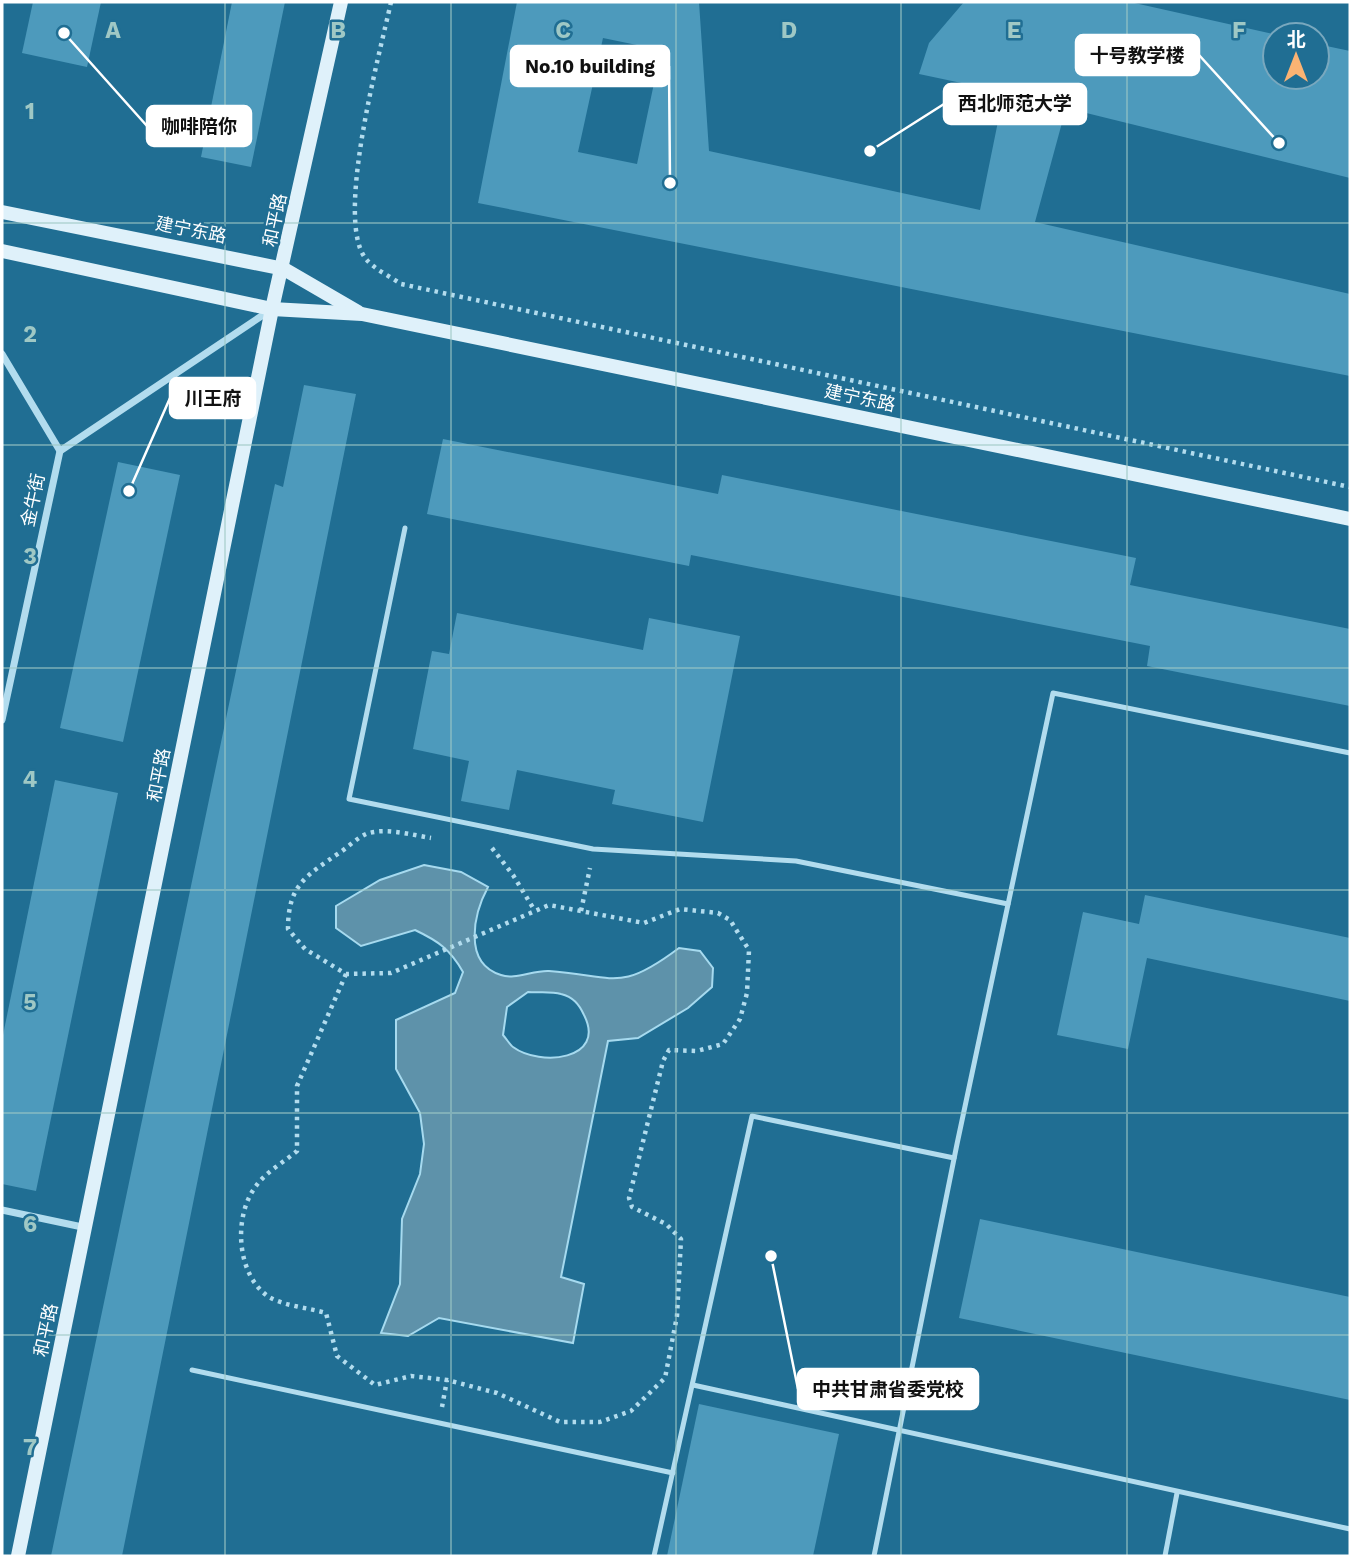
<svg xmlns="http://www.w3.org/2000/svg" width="1352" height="1558" font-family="'Work Sans','Noto Sans SC',sans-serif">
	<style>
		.water { fill: #5e92aa; stroke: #a6daef; stroke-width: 2; fill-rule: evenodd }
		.building { fill: #4d9abc; fill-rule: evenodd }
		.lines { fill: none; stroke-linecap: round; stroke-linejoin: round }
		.path { stroke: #b2dcee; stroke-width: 4.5; stroke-dasharray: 3.5 5; stroke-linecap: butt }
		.lane { stroke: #b2dcee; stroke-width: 5 }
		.street { stroke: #b2dcee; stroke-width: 7 }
		.secondary { stroke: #dff1fa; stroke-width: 14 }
		.grid { fill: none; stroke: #9fc8c5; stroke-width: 2; stroke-opacity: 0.55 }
		.labels { text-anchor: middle; stroke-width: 5; stroke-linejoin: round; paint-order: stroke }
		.street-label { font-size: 18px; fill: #fff; stroke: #206e93 }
		.grid-label { font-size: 23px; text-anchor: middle; font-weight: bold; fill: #9fc8c5; stroke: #206e93; stroke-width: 5; stroke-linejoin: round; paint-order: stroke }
		.leader { fill: none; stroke: #fff; stroke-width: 2.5 }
		.callout-dot { fill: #fff; stroke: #206e93; stroke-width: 2.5 }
		.callout { fill: #fff; stroke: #fff; stroke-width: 2.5 }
		.callout-label { font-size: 19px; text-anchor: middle; font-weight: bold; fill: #111 }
	</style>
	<rect width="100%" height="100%" fill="#206e93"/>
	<!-- water -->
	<path class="water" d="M 424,865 L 461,872 L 488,887 C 474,913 462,963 501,975 C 514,980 534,970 549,971 C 616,976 619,993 679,948 L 700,951 L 713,968 L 712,987 L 688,1008 L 638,1038 L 608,1041 L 561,1277 L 584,1284 L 573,1343 L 439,1318 L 408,1336 L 381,1333 L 400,1284 L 402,1219 L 420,1174 L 424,1144 L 420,1113 L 396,1069 L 396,1020 L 455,993 L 463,972 C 450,949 438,941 415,930 L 361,946 L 336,928 L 336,906 L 380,880 ZM 528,992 C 538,993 551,991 561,994 C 573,997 579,1004 584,1015 C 607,1060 540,1067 513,1047 C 510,1045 506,1038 503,1035 L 507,1007 Z"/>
	<!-- building -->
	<g class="building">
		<path d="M 33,2 L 101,2 L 87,67 L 22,53 Z"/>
		<path d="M 232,2 L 285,2 L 251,167 L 201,157 Z"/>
		<path d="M 517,2 L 699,2 L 709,151 L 980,210 L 1004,92 L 919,74 L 929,43 L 964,2 L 1130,2 L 1278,35 L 1275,35 L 1275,77 L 1317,77 L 1317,44 L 1350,51 L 1350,178 L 1066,108 L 1035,222 L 1350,294 L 1350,376 L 478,203 ZM 603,38 L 661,50 L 637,164 L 578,152 Z"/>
		<path d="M 304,385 L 356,394 L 122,1556 L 51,1556 L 275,484 L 283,487 Z"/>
		<path d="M 443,439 L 718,494 L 722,475 L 1136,558 L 1130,585 L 1350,629 L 1350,706 L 1147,666 L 1150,646 L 691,555 L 689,566 L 427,514 Z"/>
		<path d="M 118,462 L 180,475 L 123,742 L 60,728 Z"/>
		<path d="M 457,613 L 643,650 L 649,618 L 740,636 L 703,822 L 612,804 L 615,790 L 517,770 L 509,810 L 461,801 L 469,761 L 413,749 L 432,651 L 449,654 Z"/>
		<path d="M 55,780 L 118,793 L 36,1191 L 2,1184 L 2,1040 Z"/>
		<path d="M 1145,895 L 1350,938 L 1350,1001 L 1147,958 L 1128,1049 L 1057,1035 L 1083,912 L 1139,924 Z"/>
		<path d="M 980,1219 L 1350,1297 L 1350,1400 L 959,1318 Z"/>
		<path d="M 699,1404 L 839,1434 L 813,1556 L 667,1556 Z"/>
	</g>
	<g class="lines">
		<!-- path -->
		<g class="path">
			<path d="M 391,2 C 380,53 334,220 366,259 C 374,269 391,277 401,284 L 1350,487"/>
			<path d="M 492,848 L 513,875 L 535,911"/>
			<path d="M 581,911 L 590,868"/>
			<path d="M 346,974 L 297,1086 L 297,1151 C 284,1162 266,1172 256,1186 C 233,1216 236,1275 269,1297 C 284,1306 310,1308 326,1313 L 337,1356 L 375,1385 L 411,1376 L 447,1380 L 497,1393 L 560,1422 L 600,1422 L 631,1411 L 665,1378 L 677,1316 L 681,1239 L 666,1224 L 632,1207 L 629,1198 L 663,1061 L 669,1050 L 697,1051 L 723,1044 L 740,1019 L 747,993 L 749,950 L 730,920 L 718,913 L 680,909 L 644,923 L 549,905 L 391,973 L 346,974 L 305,949 L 288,929 C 288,885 306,876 339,853 C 347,848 357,838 366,834 C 385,827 412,835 431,838"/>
			<path d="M 442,1407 L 447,1380"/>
		</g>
		<!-- lane -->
		<g class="lane">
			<path d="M 405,528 L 349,799 L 593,849 L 796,861 L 1008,904"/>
			<path d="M 192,1370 L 673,1473"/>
			<path d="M 693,1385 L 1350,1529"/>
			<path d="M 654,1556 L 752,1116 L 954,1158"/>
			<path d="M 874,1556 L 957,1144 L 1053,693 L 1350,753"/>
			<path d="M 1165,1556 L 1177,1493"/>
		</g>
		<!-- street -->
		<g class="street">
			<path d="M 2,354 L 60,451 L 2,720"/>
			<path d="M 60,451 L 269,311"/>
			<path d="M 2,1210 L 87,1228"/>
		</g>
		<!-- secondary -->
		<g class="secondary">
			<path d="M 2,212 L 284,269 L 358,312"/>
			<path d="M 2,251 L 272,309 L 362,314 L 1350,519"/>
			<path d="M 18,1556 L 272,309 L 341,2"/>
		</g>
	</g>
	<!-- grid -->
	<path class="grid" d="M 225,2 L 225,1556M 451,2 L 451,1556M 676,2 L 676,1556M 901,2 L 901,1556M 1127,2 L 1127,1556M 2,223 L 1350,223M 2,445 L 1350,445M 2,668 L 1350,668M 2,890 L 1350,890M 2,1113 L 1350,1113M 2,1335 L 1350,1335"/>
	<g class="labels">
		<!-- street labels -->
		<g class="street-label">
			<text transform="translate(275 220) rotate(-78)" y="6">和平路</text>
			<text transform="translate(191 230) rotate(11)" y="6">建宁东路</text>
			<text transform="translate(860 398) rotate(12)" y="6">建宁东路</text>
			<text transform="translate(33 500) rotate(-78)" y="6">金牛街</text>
			<text transform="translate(159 775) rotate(-79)" y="6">和平路</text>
			<text transform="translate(46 1330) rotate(-78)" y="6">和平路</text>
		</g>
	</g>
	<g class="grid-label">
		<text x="113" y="38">A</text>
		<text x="338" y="38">B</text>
		<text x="563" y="38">C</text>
		<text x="789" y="38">D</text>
		<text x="1014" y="38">E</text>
		<text x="1239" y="38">F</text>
		<text x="30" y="119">1</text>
		<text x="30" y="342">2</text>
		<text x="30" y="564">3</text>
		<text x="30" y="787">4</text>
		<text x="30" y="1010">5</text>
		<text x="30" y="1232">6</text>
		<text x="30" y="1455">7</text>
	</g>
	<!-- callouts -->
	<path class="leader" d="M1279 143L1199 55M670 183L669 66M870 151L944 104M64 33L147 126M129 491L170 398M771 1256L798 1389"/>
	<g class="callout-dot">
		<circle cx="1279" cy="143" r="7"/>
		<circle cx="670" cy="183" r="7"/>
		<circle cx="870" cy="151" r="7"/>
		<circle cx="64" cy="33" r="7"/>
		<circle cx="129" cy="491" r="7"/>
		<circle cx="771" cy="1256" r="7"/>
	</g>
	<g class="callout">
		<rect x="1076" y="35" width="123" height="40" rx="7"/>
		<rect x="511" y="46" width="158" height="40" rx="7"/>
		<rect x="944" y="84" width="142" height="40" rx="7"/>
		<rect x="147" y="106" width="104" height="40" rx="7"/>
		<rect x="170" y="378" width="85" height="40" rx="7"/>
		<rect x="798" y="1369" width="180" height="40" rx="7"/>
	</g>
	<g class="callout-label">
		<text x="1137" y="62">十号教学楼</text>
		<text x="590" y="73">No.10 building</text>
		<text x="1015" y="110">西北师范大学</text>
		<text x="199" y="133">咖啡陪你</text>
		<text x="213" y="405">川王府</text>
		<text x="888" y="1396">中共甘肃省委党校</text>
	</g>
	<!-- border -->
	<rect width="1352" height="1558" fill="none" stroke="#ffffff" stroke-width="7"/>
	<!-- north arrow -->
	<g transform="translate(1296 56)"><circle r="33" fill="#206e93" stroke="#79a8be" stroke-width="2"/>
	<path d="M0-5L12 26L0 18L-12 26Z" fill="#fbb373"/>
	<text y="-10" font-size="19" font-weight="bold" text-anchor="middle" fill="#ffffff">北</text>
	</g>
</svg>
